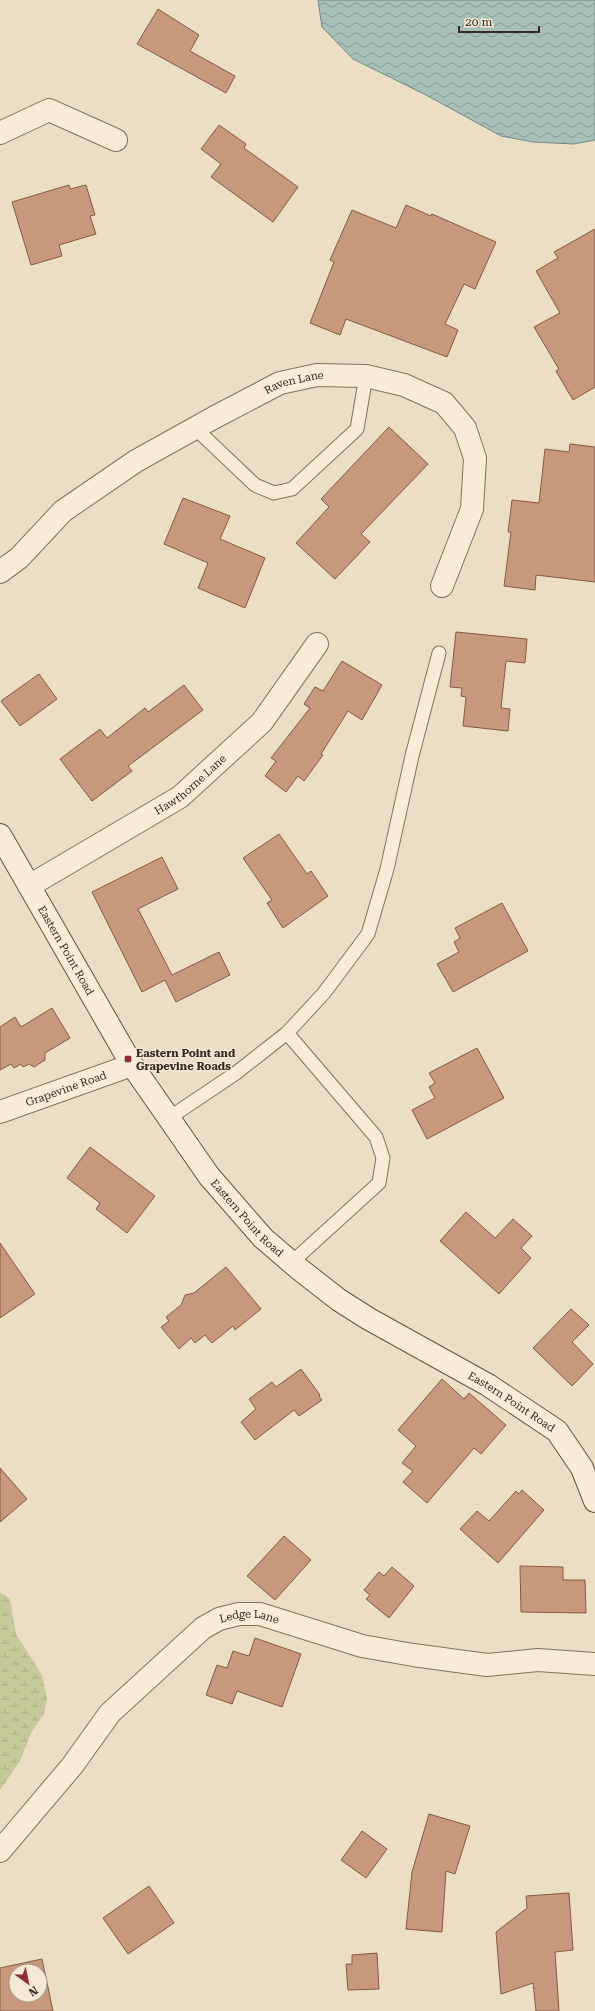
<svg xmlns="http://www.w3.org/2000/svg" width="595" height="2011" font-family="'Roboto Serif',serif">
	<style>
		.wetland { fill: url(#wetland-marsh) }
		.water { fill: url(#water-waves); stroke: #6d8d84 }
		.building { fill: #c8987c; stroke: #845943; fill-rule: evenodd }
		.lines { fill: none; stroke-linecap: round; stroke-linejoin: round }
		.service-casing { stroke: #86705c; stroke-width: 15 }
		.minor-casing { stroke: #86705c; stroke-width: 24 }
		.secondary-casing { stroke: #68513f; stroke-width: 24 }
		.service { stroke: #f7ecd8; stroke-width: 13 }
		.minor { stroke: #f7ecd8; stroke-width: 22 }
		.secondary { stroke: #f7ecd8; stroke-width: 22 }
		.poi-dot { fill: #922f34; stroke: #f4e9d4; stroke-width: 1.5 }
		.labels { text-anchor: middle; stroke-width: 3; stroke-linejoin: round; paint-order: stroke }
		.street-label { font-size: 11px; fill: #37291f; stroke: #f4e9d4 }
		.poi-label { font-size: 11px; font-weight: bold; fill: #37291f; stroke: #f4e9d4; text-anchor: start }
	</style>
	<defs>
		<pattern id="wetland-marsh" width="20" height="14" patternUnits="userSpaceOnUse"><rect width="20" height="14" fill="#c6ca99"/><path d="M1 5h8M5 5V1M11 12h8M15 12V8" fill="none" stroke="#abae83"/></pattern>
		<pattern id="water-waves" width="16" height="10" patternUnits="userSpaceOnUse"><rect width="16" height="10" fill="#a6bfb7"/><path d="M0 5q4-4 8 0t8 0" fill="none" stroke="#889b94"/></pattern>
	</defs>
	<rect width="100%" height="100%" fill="#ecdec5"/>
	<!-- wetland -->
	<path class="wetland" d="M 0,1592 L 10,1599 L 16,1634 L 42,1675 L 47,1699 L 44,1714 L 31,1733 L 20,1761 L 0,1790 Z"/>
	<!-- water -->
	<path class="water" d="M 318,0 L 595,0 L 595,140 L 574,144 L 533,142 L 501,136 L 426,95 L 353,59 L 322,27 Z"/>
	<!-- building -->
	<g class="building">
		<path d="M 158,9 L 199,35 L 190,51 L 235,76 L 226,93 L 137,44 Z"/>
		<path d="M 219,125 L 246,144 L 244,148 L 298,187 L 273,222 L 211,177 L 221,164 L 201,149 Z"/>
		<path d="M 69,185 L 70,189 L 86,185 L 95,215 L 90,216 L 96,234 L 59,245 L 62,256 L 31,265 L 12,202 Z"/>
		<path d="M 406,205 L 431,216 L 432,214 L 496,242 L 475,289 L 464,284 L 445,324 L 458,330 L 447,357 L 346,319 L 340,335 L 310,323 L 334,262 L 330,260 L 352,210 L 396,228 Z"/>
		<path d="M 595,229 L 595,387 L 573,400 L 556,371 L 559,369 L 534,327 L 560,313 L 536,271 L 558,258 L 554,252 Z"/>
		<path d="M 389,427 L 428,464 L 361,534 L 370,542 L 335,579 L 296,543 L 329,507 L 321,499 Z"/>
		<path d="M 570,444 L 595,447 L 595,582 L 536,575 L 535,590 L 504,586 L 511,532 L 508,532 L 512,500 L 539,503 L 545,449 L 569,452 Z"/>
		<path d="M 183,498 L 230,516 L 220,539 L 265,558 L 245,608 L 198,588 L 208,563 L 164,544 Z"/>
		<path d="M 456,632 L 527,639 L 525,663 L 506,661 L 501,708 L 510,709 L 508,731 L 463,726 L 466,697 L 461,696 L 462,688 L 450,687 Z"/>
		<path d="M 342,661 L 382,685 L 362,720 L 348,711 L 321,754 L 323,755 L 304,781 L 298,776 L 286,792 L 265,776 L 276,761 L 271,758 L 310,708 L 304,704 L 315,687 L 323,691 Z"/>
		<path d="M 39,674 L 57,699 L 20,726 L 1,701 Z"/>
		<path d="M 184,685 L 203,710 L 128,766 L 132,771 L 92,801 L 60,759 L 100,729 L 107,738 L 145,708 L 148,712 Z"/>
		<path d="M 279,834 L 307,874 L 311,871 L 328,896 L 283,928 L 267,903 L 272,900 L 243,858 Z"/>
		<path d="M 162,857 L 178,889 L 138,909 L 172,975 L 219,952 L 230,975 L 176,1002 L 165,980 L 142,992 L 92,892 Z"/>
		<path d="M 502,903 L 528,951 L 453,992 L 437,964 L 459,952 L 454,942 L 460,938 L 455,928 Z"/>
		<path d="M 52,1008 L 70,1038 L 45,1053 L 45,1060 L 34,1067 L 29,1064 L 23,1067 L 21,1064 L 14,1068 L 11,1064 L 0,1070 L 0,1027 L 15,1017 L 21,1027 Z"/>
		<path d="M 477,1048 L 504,1098 L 427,1139 L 412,1110 L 435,1098 L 429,1087 L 435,1083 L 429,1073 Z"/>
		<path d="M 90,1147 L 155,1196 L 127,1233 L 96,1209 L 100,1203 L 67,1178 Z"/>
		<path d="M 466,1212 L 495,1238 L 513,1219 L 532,1236 L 521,1248 L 531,1258 L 499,1294 L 440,1241 Z"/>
		<path d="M 0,1243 L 35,1294 L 0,1318 Z"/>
		<path d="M 226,1267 L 261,1309 L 235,1330 L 233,1326 L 212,1343 L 205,1335 L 195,1343 L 191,1338 L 179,1349 L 161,1327 L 169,1321 L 166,1317 L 181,1305 L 185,1295 L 194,1293 Z"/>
		<path d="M 571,1309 L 589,1325 L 572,1342 L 593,1364 L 572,1386 L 533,1348 Z"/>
		<path d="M 301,1369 L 320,1395 L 319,1396 L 322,1400 L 299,1416 L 294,1410 L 255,1440 L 241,1422 L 256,1409 L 249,1399 L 272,1382 L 276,1387 Z"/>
		<path d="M 442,1379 L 464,1399 L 469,1393 L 506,1425 L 481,1454 L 474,1448 L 427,1503 L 403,1482 L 413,1471 L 402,1463 L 416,1446 L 398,1430 Z"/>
		<path d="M 0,1468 L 27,1499 L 0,1522 Z"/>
		<path d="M 522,1490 L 544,1510 L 498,1563 L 460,1529 L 477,1511 L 489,1521 L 516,1491 L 519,1494 Z"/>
		<path d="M 284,1536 L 311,1560 L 275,1600 L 247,1576 Z"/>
		<path d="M 520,1566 L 563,1567 L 563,1580 L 585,1580 L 586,1613 L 521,1612 Z"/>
		<path d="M 392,1567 L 414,1586 L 389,1618 L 366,1599 L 370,1595 L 364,1590 L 379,1572 L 384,1576 Z"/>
		<path d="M 255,1638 L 301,1654 L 282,1707 L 237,1691 L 232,1704 L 206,1695 L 217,1665 L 227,1668 L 233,1651 L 249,1656 Z"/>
		<path d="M 429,1814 L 470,1826 L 455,1874 L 446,1871 L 442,1932 L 406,1929 L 412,1872 Z"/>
		<path d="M 362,1831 L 387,1849 L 366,1878 L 341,1860 Z"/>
		<path d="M 149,1886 L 174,1923 L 128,1954 L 103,1918 Z"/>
		<path d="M 569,1893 L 573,1950 L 555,1952 L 559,2011 L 536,2011 L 533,1983 L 501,1994 L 496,1932 L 527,1908 L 526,1896 Z"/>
		<path d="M 377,1953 L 379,1989 L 348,1990 L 346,1964 L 352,1964 L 352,1955 Z"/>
		<path d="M 42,1959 L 53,2011 L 0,2011 L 0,1968 ZM 16,1971 L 40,1971 L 40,1995 L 16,1995 Z"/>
	</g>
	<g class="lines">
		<!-- service casing -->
		<g class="service-casing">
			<g id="service">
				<path d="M 195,428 L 255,485 L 274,493 L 292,489 L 357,429 L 366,376"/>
				<path d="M 287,1033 L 376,1137 L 383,1158 L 379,1183 L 291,1263"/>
				<path d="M 169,1118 L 236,1073 L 287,1033 L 324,993 L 368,934 L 387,869 L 412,756 L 439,653"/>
			</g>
		</g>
		<!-- minor casing -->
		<g class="minor-casing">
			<g id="minor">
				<path d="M 0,133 L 49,110 L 116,140"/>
				<path id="s1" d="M 0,572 L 19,558 L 63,511 L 136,461 L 215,417 L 280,383 L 317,375 L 366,376 L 404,385 L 444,403 L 465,428 L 475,458 L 472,509 L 442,586"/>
				<path id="s2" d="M 29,886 L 180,797 L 262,722 L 317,644"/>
				<path id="s3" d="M 0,1112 L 132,1065"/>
				<path id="s4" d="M 0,1851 L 72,1766 L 110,1713 L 203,1628 L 219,1619 L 239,1614 L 260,1614 L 362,1646 L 413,1655 L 487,1665 L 538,1660 L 595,1664"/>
			</g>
		</g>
		<!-- secondary casing -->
		<g class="secondary-casing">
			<g id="secondary">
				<path id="s5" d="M 0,835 L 132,1065 L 209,1176 L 263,1238 L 298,1268 L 339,1300 L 369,1319 L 488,1385 L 557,1431 L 582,1468 L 595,1501"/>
			</g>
		</g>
		<!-- service -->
		<use href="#service" class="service"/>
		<!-- minor -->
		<use href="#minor" class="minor"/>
		<!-- secondary -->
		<use href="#secondary" class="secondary"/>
	</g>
	<!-- markers -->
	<rect class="poi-dot" x="124" y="1055" width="8" height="8" rx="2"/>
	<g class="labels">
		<!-- street labels -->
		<g class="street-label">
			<text dy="4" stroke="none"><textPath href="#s1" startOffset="354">Raven Lane</textPath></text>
			<text dy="4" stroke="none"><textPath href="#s2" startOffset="191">Hawthorne Lane</textPath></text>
			<text dy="4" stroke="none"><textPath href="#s5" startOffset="133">Eastern Point Road</textPath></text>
			<text dy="4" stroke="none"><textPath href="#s3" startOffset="70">Grapevine Road</textPath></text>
			<text dy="4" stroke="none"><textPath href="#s5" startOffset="457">Eastern Point Road</textPath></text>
			<text dy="4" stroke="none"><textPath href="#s5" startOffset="781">Eastern Point Road</textPath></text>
			<text dy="4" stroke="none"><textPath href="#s4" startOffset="352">Ledge Lane</textPath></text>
		</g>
		<!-- poi labels -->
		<g class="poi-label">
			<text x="136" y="1057">Eastern Point and<tspan x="136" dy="13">Grapevine Roads</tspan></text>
		</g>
	</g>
	<!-- north arrow -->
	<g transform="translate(28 1983) rotate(147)"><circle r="19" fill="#f4e9d4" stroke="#a89c8c"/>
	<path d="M0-3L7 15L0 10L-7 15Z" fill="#922f34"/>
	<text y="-6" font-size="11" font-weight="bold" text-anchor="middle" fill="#37291f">N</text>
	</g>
	<!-- scale -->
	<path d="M459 26v6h80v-6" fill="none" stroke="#37291f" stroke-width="2"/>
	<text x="465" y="26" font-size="12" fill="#37291f" stroke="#f4e9d4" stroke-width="3" paint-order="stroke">20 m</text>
</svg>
